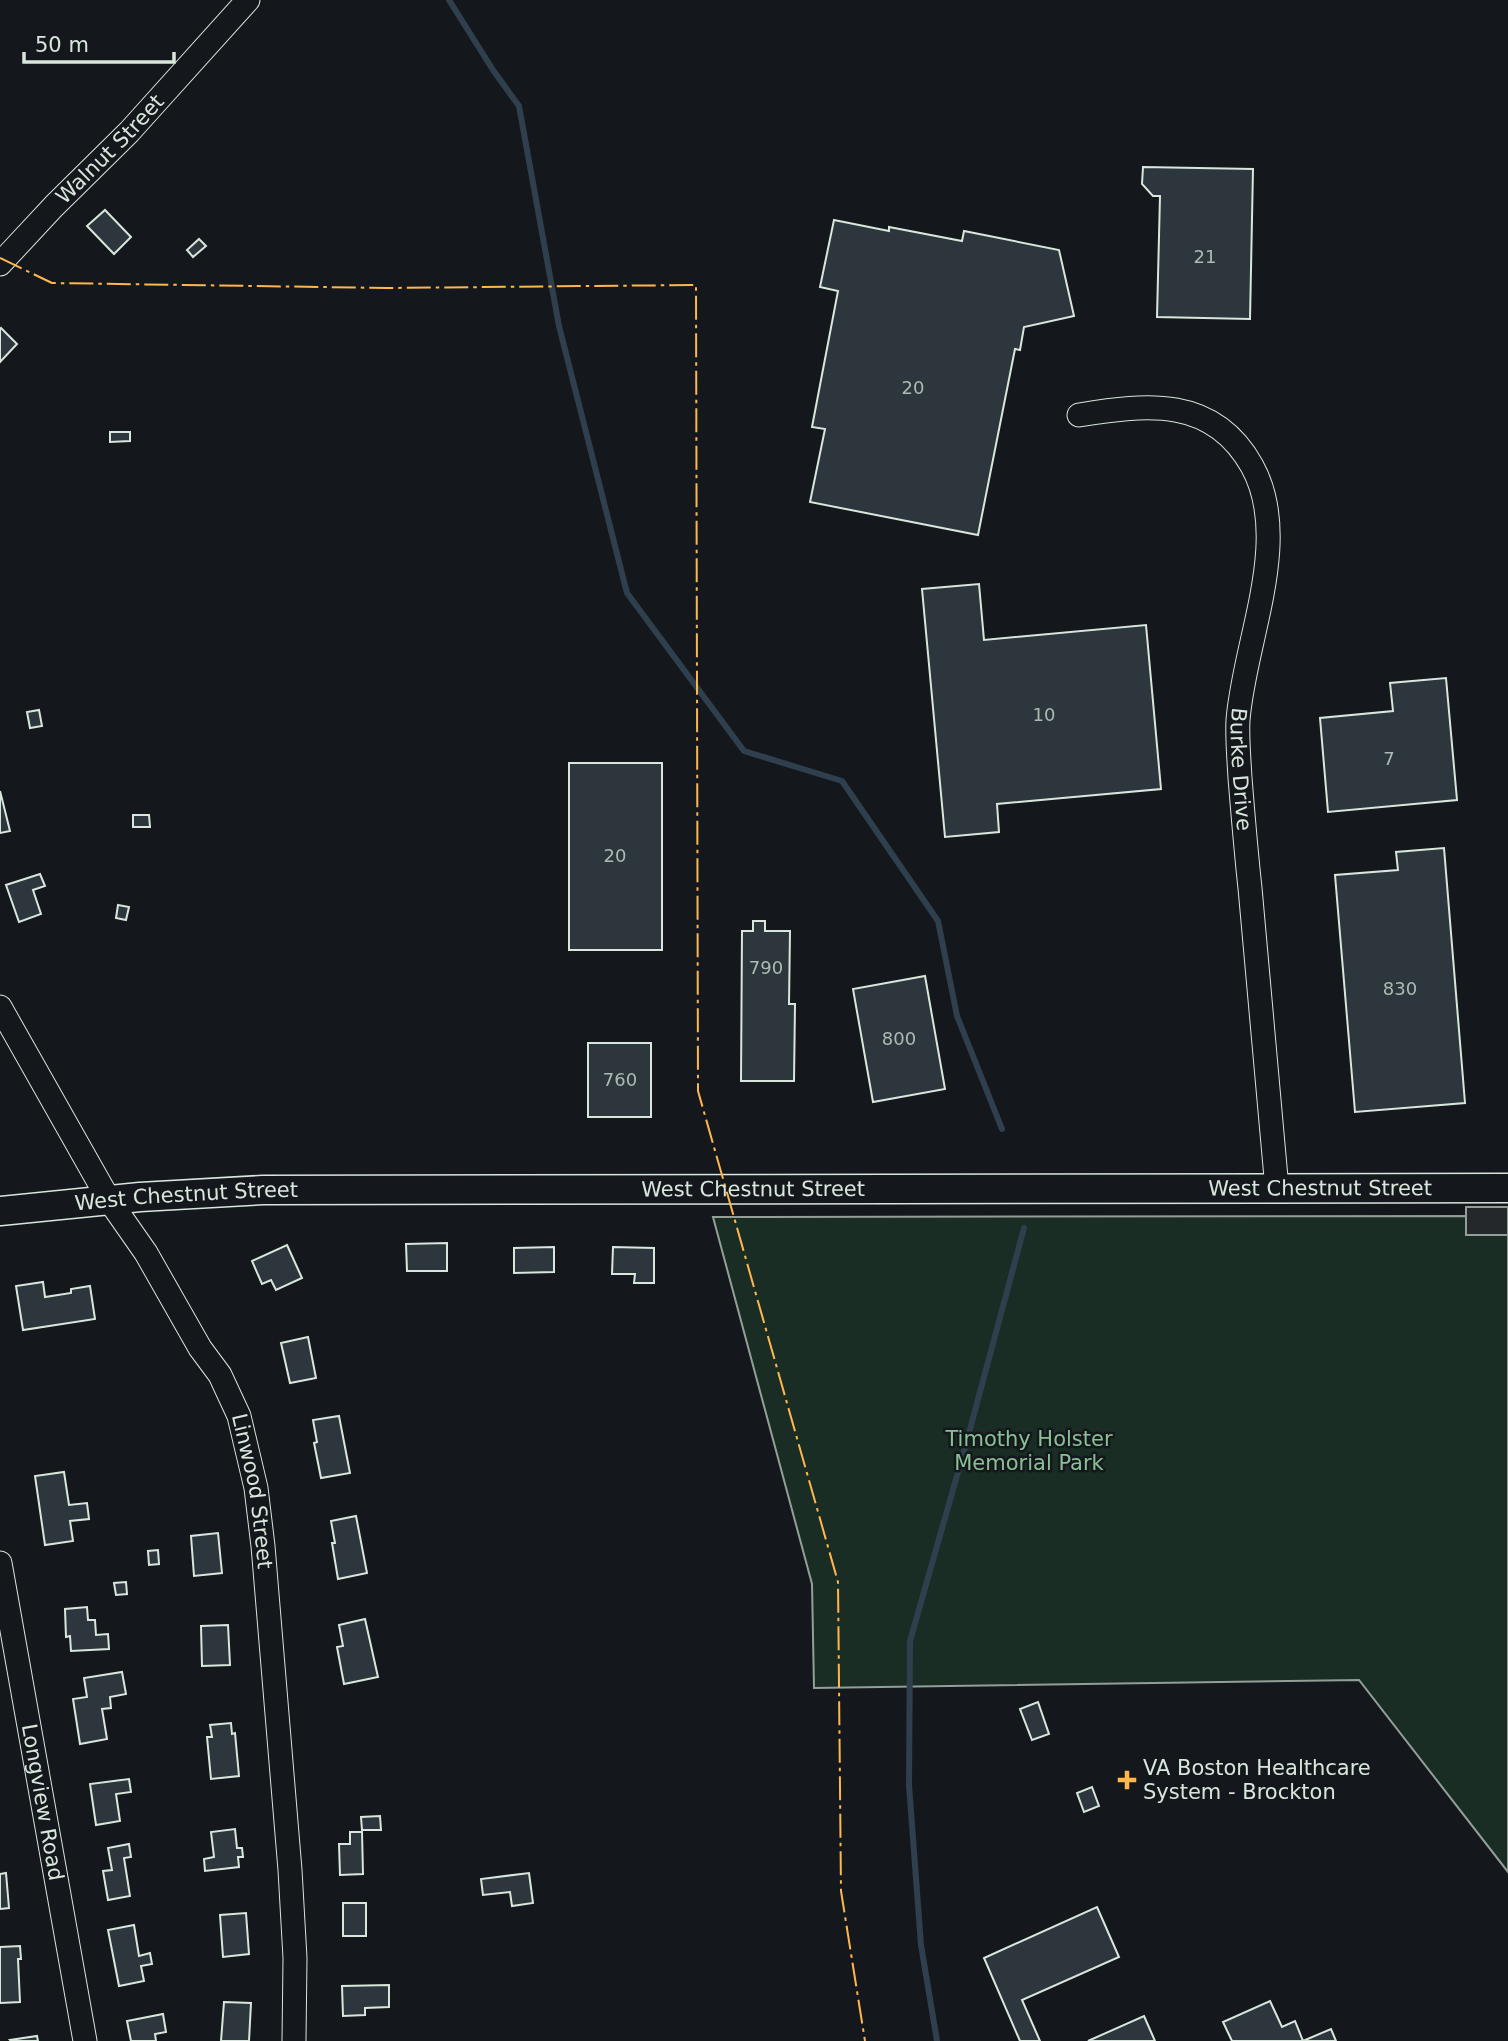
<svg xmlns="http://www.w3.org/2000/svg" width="1508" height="2041" font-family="'DejaVu Sans',sans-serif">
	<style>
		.green { fill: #1a2d24; stroke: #939e99; stroke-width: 2 }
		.parking { fill: #24282b; stroke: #939e99; stroke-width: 2 }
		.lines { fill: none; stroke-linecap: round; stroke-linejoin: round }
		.stream { stroke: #2f3f4d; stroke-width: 6 }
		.building { fill: #2c363c; stroke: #d8e6dc; stroke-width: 2 }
		.minor-casing { stroke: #d8e6dc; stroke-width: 25 }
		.major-casing { stroke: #d8e6dc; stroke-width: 31 }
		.minor { stroke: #14181c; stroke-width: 23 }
		.major { stroke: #14181c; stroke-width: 28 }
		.power { stroke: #ffb74d; stroke-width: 2; stroke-dasharray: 24 5 3.5 5; stroke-linecap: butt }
		.poi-dot { fill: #ffb74d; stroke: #14181c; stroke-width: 2.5 }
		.labels { text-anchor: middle; stroke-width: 5; stroke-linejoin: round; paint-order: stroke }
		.number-label { font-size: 18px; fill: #adbab4 }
		.street-label { font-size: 21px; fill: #d8e6dc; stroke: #14181c }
		.park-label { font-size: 21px; fill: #8ac095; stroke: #14181c }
		.poi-label { font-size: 21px; fill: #d8e6dc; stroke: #14181c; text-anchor: start }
	</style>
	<rect width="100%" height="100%" fill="#14181c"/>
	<!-- green -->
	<path class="green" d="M 1508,1216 L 1508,1872 L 1359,1680 L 814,1688 L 812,1584 L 713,1217 Z"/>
	<!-- parking -->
	<rect class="parking" x="1466" y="1207" width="42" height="28"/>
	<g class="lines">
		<!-- stream -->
		<g class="stream">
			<path d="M 449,0 L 493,70 L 519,106 L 559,326 L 627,593 L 744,751 L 842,781 L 938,921 L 957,1016 L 1002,1129"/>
			<path d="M 937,2041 L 921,1945 L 909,1785 L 910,1641 L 966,1444 L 1024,1228"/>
		</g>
	</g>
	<!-- building -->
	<g class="building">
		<path d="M 1143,167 L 1253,169 L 1250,319 L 1157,317 L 1160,196 L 1153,196 L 1142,184 Z"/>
		<path d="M 105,210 L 131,237 L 114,254 L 87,226 Z"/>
		<path d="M 834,220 L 889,231 L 889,227 L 962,241 L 964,231 L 1059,250 L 1074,316 L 1024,327 L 1020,350 L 1015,349 L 978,535 L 810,502 L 825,429 L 812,427 L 838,291 L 820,287 Z"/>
		<path d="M 199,239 L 206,246 L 193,257 L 187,250 Z"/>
		<path d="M 1,328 L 17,344 L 0,362 L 0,329 Z"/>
		<path d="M 110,432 L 130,432 L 130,441 L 110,442 Z"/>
		<path d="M 979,584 L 984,640 L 1146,625 L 1161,789 L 997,804 L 999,832 L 945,837 L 922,589 Z"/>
		<path d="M 1446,678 L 1457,800 L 1328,812 L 1320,718 L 1393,711 L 1390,683 Z"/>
		<path d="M 39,710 L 42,726 L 30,728 L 27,712 Z"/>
		<rect x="569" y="763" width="93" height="187"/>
		<path d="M 0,791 L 10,831 L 0,833 Z"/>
		<path d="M 133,815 L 149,815 L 150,827 L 133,827 Z"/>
		<path d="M 1444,848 L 1465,1103 L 1355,1112 L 1335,875 L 1398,870 L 1396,852 Z"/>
		<path d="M 40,874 L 45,886 L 33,890 L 41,914 L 19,922 L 6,885 Z"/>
		<path d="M 118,905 L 129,907 L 126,920 L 116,918 Z"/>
		<path d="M 753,921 L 765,921 L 765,931 L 790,931 L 789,1004 L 795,1004 L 794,1081 L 741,1081 L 742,931 L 753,931 Z"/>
		<path d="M 925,976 L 945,1089 L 873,1102 L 853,989 Z"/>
		<rect x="588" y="1043" width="63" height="74"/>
		<path d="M 447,1243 L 447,1271 L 407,1271 L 406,1244 Z"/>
		<path d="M 287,1245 L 302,1278 L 276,1290 L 271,1280 L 262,1284 L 252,1261 Z"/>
		<path d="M 554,1247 L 554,1272 L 514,1273 L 514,1248 Z"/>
		<path d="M 613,1247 L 654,1248 L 654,1283 L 634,1283 L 635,1274 L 612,1274 Z"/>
		<path d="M 43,1282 L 45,1297 L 71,1293 L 71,1289 L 90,1286 L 95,1319 L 23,1330 L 16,1286 Z"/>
		<path d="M 308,1337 L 316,1378 L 290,1383 L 281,1343 Z"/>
		<path d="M 339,1416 L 350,1473 L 321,1478 L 314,1443 L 317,1442 L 313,1420 Z"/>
		<path d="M 64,1472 L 69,1505 L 87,1503 L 89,1519 L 70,1521 L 73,1541 L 45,1545 L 35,1476 Z"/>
		<path d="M 356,1516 L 367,1573 L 338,1579 L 332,1543 L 335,1543 L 331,1521 Z"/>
		<path d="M 218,1533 L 222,1573 L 194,1576 L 191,1536 Z"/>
		<path d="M 158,1550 L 159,1564 L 149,1565 L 148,1551 Z"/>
		<path d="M 126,1582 L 127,1594 L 116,1595 L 114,1583 Z"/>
		<path d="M 87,1607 L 88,1620 L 95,1620 L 96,1635 L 108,1634 L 109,1649 L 71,1651 L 70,1636 L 66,1637 L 65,1609 Z"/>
		<path d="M 365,1619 L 378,1677 L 344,1684 L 337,1647 L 343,1646 L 339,1625 Z"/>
		<path d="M 228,1625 L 230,1665 L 202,1666 L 201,1626 Z"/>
		<path d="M 122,1672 L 126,1694 L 110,1697 L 111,1708 L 102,1709 L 107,1739 L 80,1744 L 73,1699 L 87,1697 L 84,1678 Z"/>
		<path d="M 1038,1702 L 1049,1734 L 1032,1740 L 1020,1709 Z"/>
		<path d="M 231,1723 L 232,1734 L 235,1733 L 239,1776 L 211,1779 L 207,1737 L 212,1737 L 210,1725 Z"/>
		<path d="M 129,1779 L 131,1792 L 116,1794 L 120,1821 L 96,1825 L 90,1784 Z"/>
		<path d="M 1092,1787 L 1099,1806 L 1084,1812 L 1077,1793 Z"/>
		<path d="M 380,1816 L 381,1830 L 362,1830 L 361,1817 Z"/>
		<path d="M 235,1829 L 237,1848 L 242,1848 L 243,1857 L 238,1857 L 239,1867 L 205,1871 L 204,1859 L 214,1857 L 211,1832 Z"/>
		<path d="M 350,1832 L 362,1832 L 363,1874 L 340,1875 L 339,1844 L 350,1844 Z"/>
		<path d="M 129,1844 L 131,1857 L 124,1858 L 130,1896 L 108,1900 L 103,1871 L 112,1870 L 108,1848 Z"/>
		<path d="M 6,1873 L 9,1908 L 0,1909 L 0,1874 Z"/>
		<path d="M 529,1873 L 533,1903 L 512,1906 L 510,1892 L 483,1895 L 481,1879 Z"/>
		<rect x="343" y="1903" width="23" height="33"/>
		<path d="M 1097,1907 L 1119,1957 L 1022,2000 L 1040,2041 L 1020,2041 L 984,1958 Z"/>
		<path d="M 246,1913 L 249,1954 L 223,1957 L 220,1915 Z"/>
		<path d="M 134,1925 L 139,1956 L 150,1953 L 152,1964 L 141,1966 L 144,1981 L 119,1986 L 108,1930 Z"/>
		<path d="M 20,1946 L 21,1959 L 18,1959 L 20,2002 L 0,2003 L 0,1947 Z"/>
		<path d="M 389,1985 L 389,2007 L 365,2008 L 365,2015 L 343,2016 L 342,1986 Z"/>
		<path d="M 1270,2001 L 1282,2027 L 1295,2021 L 1303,2041 L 1331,2029 L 1336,2041 L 1232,2041 L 1223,2022 Z"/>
		<path d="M 224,2002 L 251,2003 L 249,2041 L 221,2041 Z"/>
		<path d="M 163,2014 L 166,2032 L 155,2034 L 156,2041 L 131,2041 L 127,2021 Z"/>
		<path d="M 1144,2016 L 1155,2041 L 1088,2041 Z"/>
		<path d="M 37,2036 L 38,2041 L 11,2041 L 10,2040 Z"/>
	</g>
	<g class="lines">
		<!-- minor casing -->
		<g class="minor-casing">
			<g id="minor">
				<path id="s1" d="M 0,264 L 54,206 L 129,132 L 248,0"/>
				<path id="s2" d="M 1079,415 C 1147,404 1213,396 1252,466 C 1293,540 1244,641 1238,720 C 1237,739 1239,759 1240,778 C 1243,815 1246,852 1250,888 C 1259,988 1268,1089 1277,1189"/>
				<path id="s3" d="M 0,1007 L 109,1200 L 146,1253 L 200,1348 L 220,1375 L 239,1416 L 256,1488 L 263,1546 L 290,1870 L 295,1958 L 294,2041"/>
				<path id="s4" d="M 0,1563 L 85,2041"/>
			</g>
		</g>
		<!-- major casing -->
		<g class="major-casing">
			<g id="major">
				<path id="s5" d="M 0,1211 L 140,1197 L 263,1190 L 1508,1188"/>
			</g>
		</g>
		<!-- minor -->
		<use href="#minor" class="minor"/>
		<!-- major -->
		<use href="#major" class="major"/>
		<!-- power -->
		<path class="power" d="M 0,258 L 52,283 L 387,288 L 696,285 L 698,1091 L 838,1582 L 841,1891 L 865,2041"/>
	</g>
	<!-- markers -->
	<path class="poi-dot" d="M1123.5 1769.5h7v7h7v7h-7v7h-7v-7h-7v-7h7z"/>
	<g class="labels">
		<!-- number labels -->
		<g class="number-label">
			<text x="1205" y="263">21</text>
			<text x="913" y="394">20</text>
			<text x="1044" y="721">10</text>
			<text x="1389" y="765">7</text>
			<text x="615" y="862">20</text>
			<text x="766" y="974">790</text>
			<text x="1400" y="995">830</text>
			<text x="899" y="1045">800</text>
			<text x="620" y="1086">760</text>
		</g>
		<!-- street labels -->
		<g class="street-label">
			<text dy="7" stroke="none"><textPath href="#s1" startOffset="159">Walnut Street</textPath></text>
			<text dy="7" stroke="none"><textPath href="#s2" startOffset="504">Burke Drive</textPath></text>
			<text dy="7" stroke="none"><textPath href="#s5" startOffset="754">West Chestnut Street</textPath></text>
			<text dy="7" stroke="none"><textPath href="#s5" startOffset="1321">West Chestnut Street</textPath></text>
			<text dy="7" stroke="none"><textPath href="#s5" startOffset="187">West Chestnut Street</textPath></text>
			<text dy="7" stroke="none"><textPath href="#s3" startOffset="551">Linwood Street</textPath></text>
			<text dy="7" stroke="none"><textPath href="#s4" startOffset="243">Longview Road</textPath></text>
		</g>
		<!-- park labels -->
		<g class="park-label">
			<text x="1029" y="1446">Timothy Holster<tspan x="1029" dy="24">Memorial Park</tspan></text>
		</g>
		<!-- poi labels -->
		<g class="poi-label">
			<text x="1143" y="1775">VA Boston Healthcare<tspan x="1143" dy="24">System - Brockton</tspan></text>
		</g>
	</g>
	<!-- scale -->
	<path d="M24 52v10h150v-10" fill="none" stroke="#d8e6dc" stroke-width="3.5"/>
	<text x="35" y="52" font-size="21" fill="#d8e6dc" stroke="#14181c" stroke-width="5" paint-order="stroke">50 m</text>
</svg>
